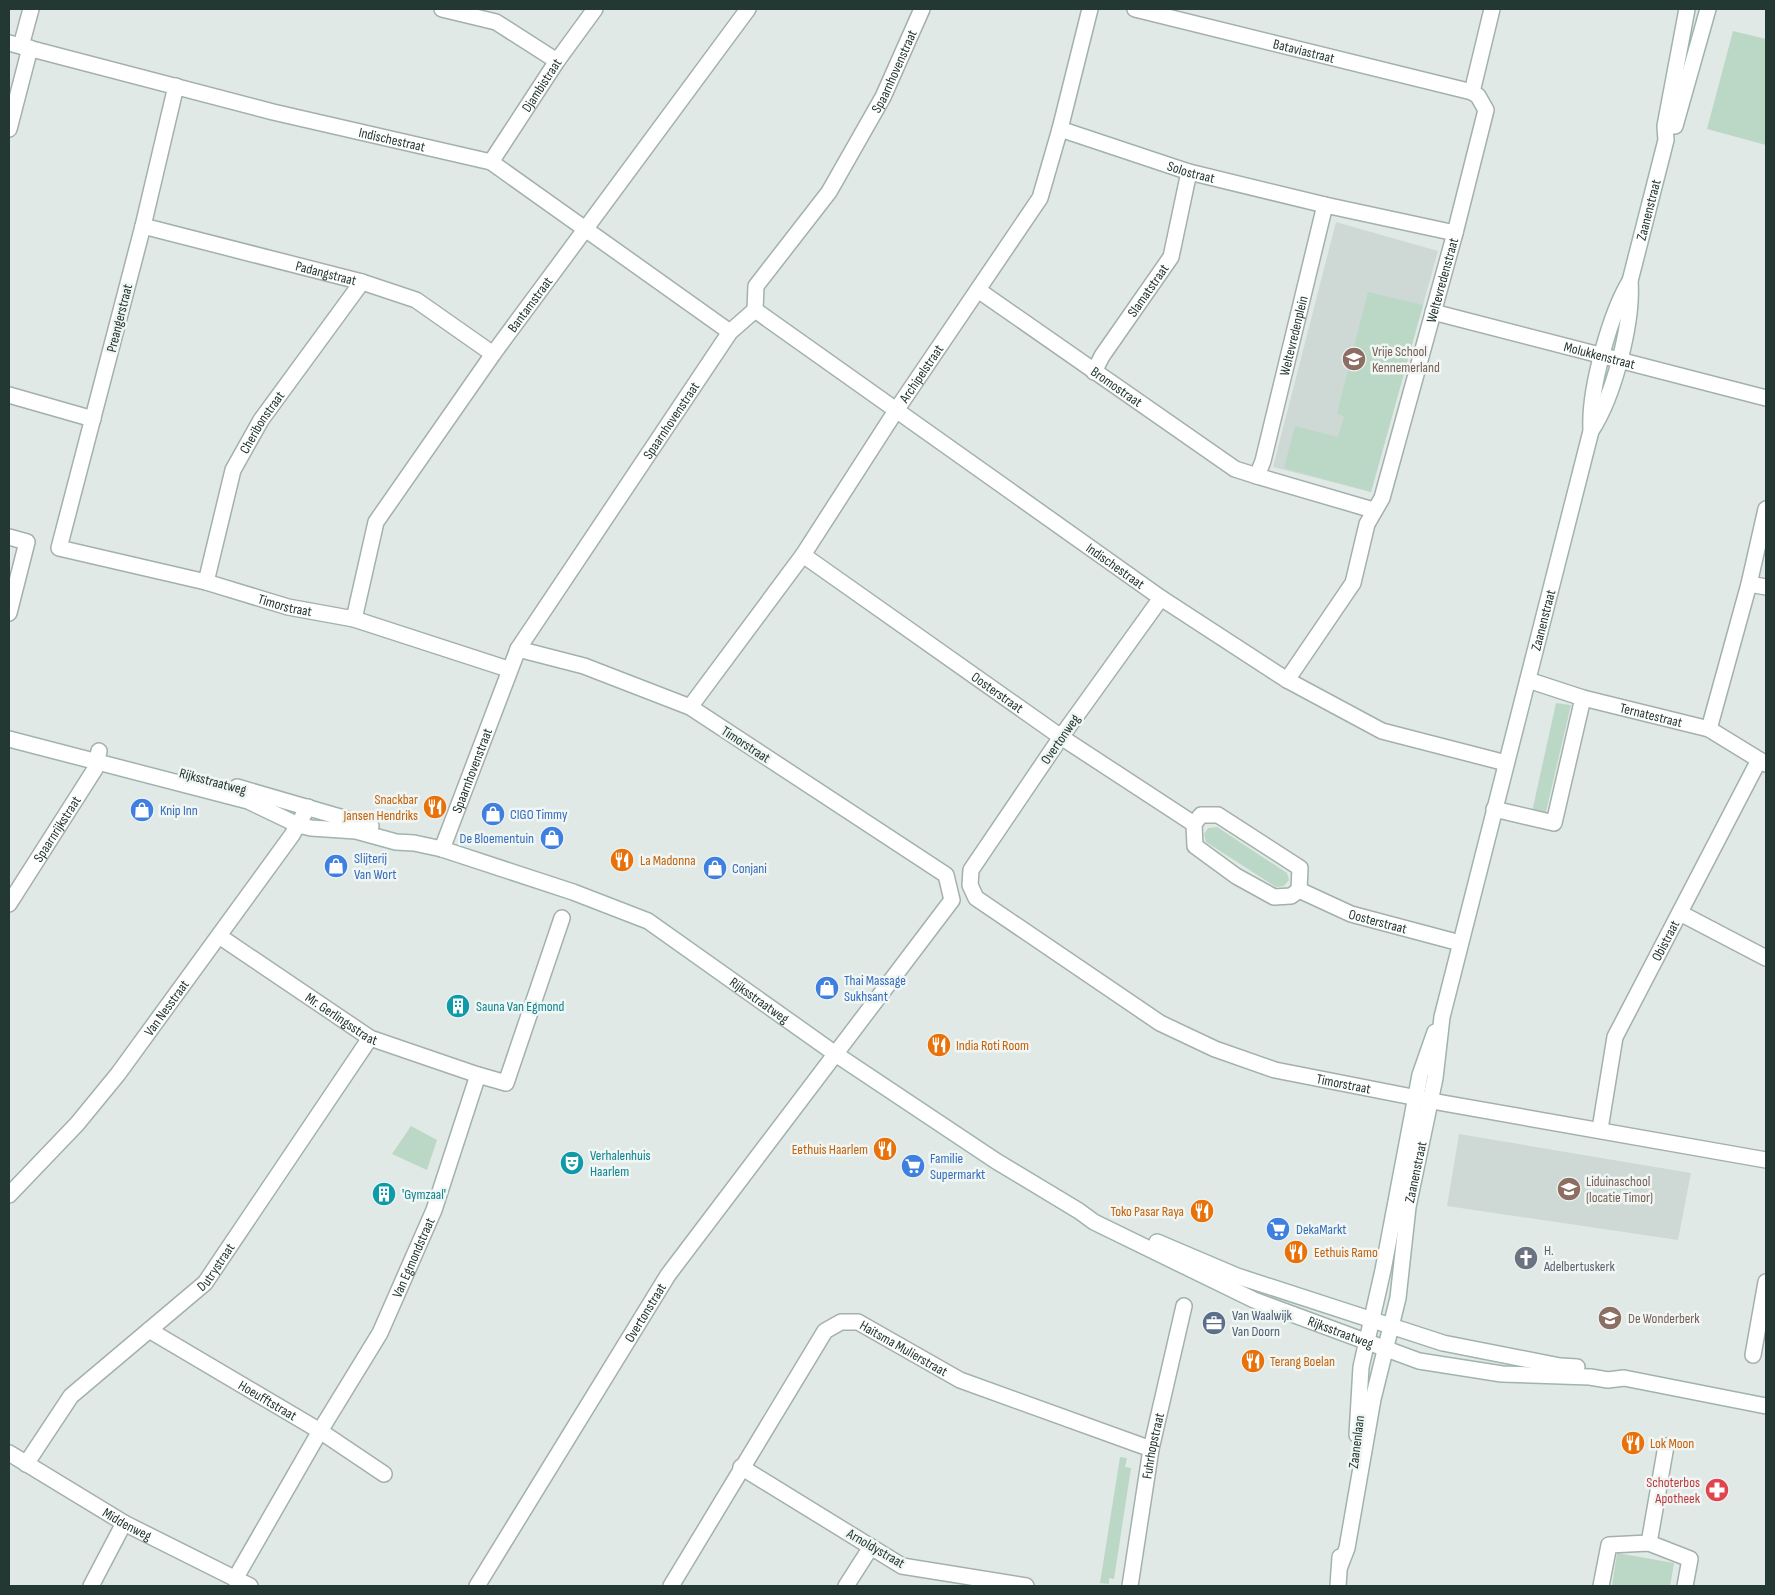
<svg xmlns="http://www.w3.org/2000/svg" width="1775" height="1595" font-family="'Sofia Sans Condensed',sans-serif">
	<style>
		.built { fill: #ced9d5 }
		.green { fill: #bbd8c6 }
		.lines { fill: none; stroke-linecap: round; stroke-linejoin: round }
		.street-casing { stroke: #a4b0ad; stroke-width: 18 }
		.secondary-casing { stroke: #a1b3ae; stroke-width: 18 }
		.street { stroke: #fff; stroke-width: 15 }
		.secondary { stroke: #fff; stroke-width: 15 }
		.labels { text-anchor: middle; stroke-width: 5; stroke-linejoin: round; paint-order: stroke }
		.street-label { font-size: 14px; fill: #233733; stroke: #f0f6f4 }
		.education-label { font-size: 14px; fill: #785e54; stroke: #f0f6f4; text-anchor: start }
		.food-label { font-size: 14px; fill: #c56008; stroke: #f0f6f4; text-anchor: start }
		.shop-label { font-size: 14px; fill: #366cbe; stroke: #f0f6f4; text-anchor: start }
		.culture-label { font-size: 14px; fill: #0d838f; stroke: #f0f6f4; text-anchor: start }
		.worship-label { font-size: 14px; fill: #5b616d; stroke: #f0f6f4; text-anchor: start }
		.service-label { font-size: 14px; fill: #4e5e75; stroke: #f0f6f4; text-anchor: start }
		.health-label { font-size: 14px; fill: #be3a42; stroke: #f0f6f4; text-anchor: end }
	</style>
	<rect width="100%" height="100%" fill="#e0e9e6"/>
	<!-- built -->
	<g class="built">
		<path d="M 1336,222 L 1438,251 L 1371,492 L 1273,467 Z"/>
		<path d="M 1459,1134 L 1691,1173 L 1678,1240 L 1447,1206 Z"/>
	</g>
	<!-- green -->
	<g class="green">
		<path d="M 1733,31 L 1766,39 L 1766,145 L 1707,129 Z"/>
		<path d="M 1368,292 L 1423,305 L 1371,492 L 1284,468 L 1295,426 L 1338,437 L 1344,417 L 1337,413 Z"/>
		<path d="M 1556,703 L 1571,705 L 1545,816 L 1532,812 Z"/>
		<path d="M 1217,827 L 1287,873 L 1289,880 L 1284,886 L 1276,887 L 1206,842 L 1204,834 L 1208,828 Z"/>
		<path d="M 411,1126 L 437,1140 L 427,1170 L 392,1154 Z"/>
		<path d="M 1120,1457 L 1127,1458 L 1125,1467 L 1131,1468 L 1114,1579 L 1109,1578 L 1109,1584 L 1100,1583 Z"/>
		<path d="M 1617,1553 L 1674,1563 L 1670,1586 L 1612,1586 Z"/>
	</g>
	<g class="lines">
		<!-- street casing -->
		<g class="street-casing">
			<g id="street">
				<path d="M 442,9 L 496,22 L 557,61"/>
				<path id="s1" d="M 1135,9 L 1472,92"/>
				<path id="s2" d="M 9,43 L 273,112 L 491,162 L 730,332"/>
				<path d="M 21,46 L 31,9"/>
				<path id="s3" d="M 176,86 L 143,226 L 59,548 L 206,582 L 288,607 L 354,619 L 508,669"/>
				<path d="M 9,129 L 30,48"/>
				<path id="s4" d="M 1060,129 L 1189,172 L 1325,205"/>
				<path id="s5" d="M 491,162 L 557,61 L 595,9"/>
				<path id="s6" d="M 143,226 L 362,282 L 416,300 L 493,354"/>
				<path id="s7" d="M 978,290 L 1235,469 L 1257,476"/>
				<path id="s8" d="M 755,310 L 1161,598 L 1287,680 L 1382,731 L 1506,763"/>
				<path id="s9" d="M 1433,312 L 1766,398"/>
				<path id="s10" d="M 1094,372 L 1102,356 L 1171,257 L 1189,172"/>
				<path d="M 9,395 L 93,419"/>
				<path id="s11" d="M 1373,510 L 1257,476 L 1263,461 L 1325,205 L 1455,233"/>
				<path d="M 9,537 L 27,542 L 9,613"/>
				<path id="s12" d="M 803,555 L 1061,737 L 1194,824"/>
				<path id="s13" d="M 206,582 L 233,470 L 261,420 L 362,282"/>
				<path d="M 1749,584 L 1766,587"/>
				<path id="s14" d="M 1161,598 L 1061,737 L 971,870 L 970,885 L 976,898 L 1160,1023 L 1215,1049 L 1275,1070 L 1443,1103 L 1766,1160"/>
				<path id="s15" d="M 354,619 L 376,522 L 493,354 L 748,9"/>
				<path id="s16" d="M 1287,680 L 1353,583 L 1367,524 L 1382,498 L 1455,233 L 1486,110 L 1478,96 L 1472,92 L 1492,9"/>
				<path id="s17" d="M 1528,680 L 1583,698 L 1709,729 L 1766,764"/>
				<path id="s18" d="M 690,707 L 803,555 L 897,409 L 1040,198 L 1060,129 L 1090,9"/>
				<path d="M 1709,729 L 1749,584 L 1766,509"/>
				<path d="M 1494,809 L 1554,823 L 1583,698"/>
				<path d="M 1201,815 L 1218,815 L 1300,868 L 1299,890 L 1291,896 L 1274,897 L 1236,876 L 1195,846 L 1194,824 Z"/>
				<path id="s19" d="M 442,849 L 518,649 L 730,332 L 755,310 L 756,286 L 829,192 L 883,97 L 922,9"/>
				<path id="s20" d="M 1299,890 L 1351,914 L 1460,943"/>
				<path id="s21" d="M 9,904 L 95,769 L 99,751"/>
				<path d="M 1680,913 L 1766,958"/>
				<path id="s22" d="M 219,936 L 370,1038 L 478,1075"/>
				<path id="s23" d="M 1600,1129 L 1615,1037 L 1759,760"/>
				<path id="s24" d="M 9,1195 L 77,1124 L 118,1074 L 292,835 L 308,807"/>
				<path id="s25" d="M 149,1330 L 320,1431 L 384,1474"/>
				<path d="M 1753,1355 L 1766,1282"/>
				<path id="s26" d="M 9,1453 L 124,1523 L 250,1586"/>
				<path id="s27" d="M 26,1464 L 71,1396 L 205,1283 L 370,1038"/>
				<path d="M 741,1467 L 902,1566 L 1026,1586"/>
				<path d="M 1649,1543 L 1666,1446"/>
				<path id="s28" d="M 235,1579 L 320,1431 L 380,1333 L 434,1210 L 478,1075 L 506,1083 L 562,918"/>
				<path d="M 91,1586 L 124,1523"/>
				<path id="s29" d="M 477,1586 L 668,1275 L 952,900 L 946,875 L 690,707 L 584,666 L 518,649"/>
				<path id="s30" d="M 671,1586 L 825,1331 L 841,1322 L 858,1322 L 960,1380 L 1151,1449"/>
				<path d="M 846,1586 L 871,1547"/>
				<path id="s31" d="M 1130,1586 L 1151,1449 L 1184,1306"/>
				<path d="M 1601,1586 L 1609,1545 L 1649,1543 L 1690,1559 L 1685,1586"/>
			</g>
		</g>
		<!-- secondary casing -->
		<g class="secondary-casing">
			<g id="secondary">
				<path d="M 1675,126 L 1708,9"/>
				<path id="s32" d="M 1591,429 C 1589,390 1610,314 1630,281 L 1666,140 L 1665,126 L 1687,9"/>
				<path id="s33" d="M 9,739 L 248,801 L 298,825 L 311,828 L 356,831 L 396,842 L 414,843 L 442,849 L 573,892 L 648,921 L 837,1055 L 996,1161 L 1079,1211 L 1094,1222 L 1254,1300 L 1419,1361 L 1502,1374 L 1590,1377 L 1608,1380 L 1624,1378 L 1766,1406"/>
				<path d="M 237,787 L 371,826"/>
				<path d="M 1157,1242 L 1237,1276 L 1443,1343 L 1560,1366 L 1577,1367"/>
				<path d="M 1357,1435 L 1361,1367 L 1383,1270 L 1420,1075 L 1435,1032"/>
				<path id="s34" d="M 1340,1566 L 1347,1548 L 1373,1399 L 1398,1298 L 1408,1207 L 1435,1078 L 1442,1017 L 1591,431 C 1614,396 1633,322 1630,281"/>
				<path d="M 1338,1586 L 1340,1557"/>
			</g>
		</g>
		<!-- street -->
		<use href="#street" class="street"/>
		<!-- secondary -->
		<use href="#secondary" class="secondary"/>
	</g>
	<!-- icons -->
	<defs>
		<g id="school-disc" transform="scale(1.25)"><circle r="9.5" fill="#8d6e63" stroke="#f0f6f4"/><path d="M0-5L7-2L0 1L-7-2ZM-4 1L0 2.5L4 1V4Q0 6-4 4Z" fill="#fff"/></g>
		<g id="restaurant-disc" transform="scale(1.25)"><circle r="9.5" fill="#e8710a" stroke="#f0f6f4"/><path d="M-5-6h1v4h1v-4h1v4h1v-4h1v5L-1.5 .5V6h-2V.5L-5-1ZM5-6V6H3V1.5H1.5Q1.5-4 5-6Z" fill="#fff"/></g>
		<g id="shop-disc" transform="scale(1.25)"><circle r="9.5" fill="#3f7fe0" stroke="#f0f6f4"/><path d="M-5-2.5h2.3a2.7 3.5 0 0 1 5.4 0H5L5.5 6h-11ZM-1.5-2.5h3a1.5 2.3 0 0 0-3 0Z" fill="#fff"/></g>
		<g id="building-disc" transform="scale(1.25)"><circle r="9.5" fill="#0f9aa8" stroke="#f0f6f4"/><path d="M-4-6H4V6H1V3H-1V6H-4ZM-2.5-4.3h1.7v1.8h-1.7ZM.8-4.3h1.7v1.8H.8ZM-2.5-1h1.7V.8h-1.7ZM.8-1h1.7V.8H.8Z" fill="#fff"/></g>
		<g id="theatre-disc" transform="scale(1.25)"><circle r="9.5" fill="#0f9aa8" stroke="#f0f6f4"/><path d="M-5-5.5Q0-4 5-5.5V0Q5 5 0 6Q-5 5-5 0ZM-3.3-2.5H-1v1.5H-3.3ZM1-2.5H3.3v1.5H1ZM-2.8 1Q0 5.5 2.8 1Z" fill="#fff"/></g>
		<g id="supermarket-disc" transform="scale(1.25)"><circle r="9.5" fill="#3f7fe0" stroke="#f0f6f4"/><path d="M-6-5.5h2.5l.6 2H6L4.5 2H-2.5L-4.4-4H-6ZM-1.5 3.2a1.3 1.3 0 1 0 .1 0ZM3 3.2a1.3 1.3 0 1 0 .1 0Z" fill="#fff"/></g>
		<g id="church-disc" transform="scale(1.25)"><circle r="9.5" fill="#6b7280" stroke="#f0f6f4"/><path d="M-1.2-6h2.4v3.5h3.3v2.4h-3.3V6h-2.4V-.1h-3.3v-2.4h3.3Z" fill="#fff"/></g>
		<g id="office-disc" transform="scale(1.25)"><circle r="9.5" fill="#5c6f8a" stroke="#f0f6f4"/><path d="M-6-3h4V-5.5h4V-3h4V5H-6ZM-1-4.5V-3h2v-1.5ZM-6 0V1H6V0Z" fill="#fff"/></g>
		<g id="pharmacy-disc" transform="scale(1.25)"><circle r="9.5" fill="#e0444e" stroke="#f0f6f4"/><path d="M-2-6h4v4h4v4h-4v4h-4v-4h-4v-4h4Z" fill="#fff"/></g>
	</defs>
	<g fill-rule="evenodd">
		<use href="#school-disc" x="1354" y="359"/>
		<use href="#restaurant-disc" x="435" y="807"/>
		<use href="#shop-disc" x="142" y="810"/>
		<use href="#shop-disc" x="493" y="814"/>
		<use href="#shop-disc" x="552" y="838"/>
		<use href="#restaurant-disc" x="622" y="860"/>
		<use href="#shop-disc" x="336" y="866"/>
		<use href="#shop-disc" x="715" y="868"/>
		<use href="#shop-disc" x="827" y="988"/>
		<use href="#building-disc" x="458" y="1006"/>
		<use href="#restaurant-disc" x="939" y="1045"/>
		<use href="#restaurant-disc" x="885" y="1149"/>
		<use href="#theatre-disc" x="572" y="1163"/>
		<use href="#supermarket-disc" x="913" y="1166"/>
		<use href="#school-disc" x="1569" y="1189"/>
		<use href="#building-disc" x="384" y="1194"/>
		<use href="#restaurant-disc" x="1202" y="1211"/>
		<use href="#supermarket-disc" x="1278" y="1229"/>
		<use href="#restaurant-disc" x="1296" y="1252"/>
		<use href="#church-disc" x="1526" y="1258"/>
		<use href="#school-disc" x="1610" y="1318"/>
		<use href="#office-disc" x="1214" y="1323"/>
		<use href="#restaurant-disc" x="1253" y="1361"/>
		<use href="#restaurant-disc" x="1633" y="1443"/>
		<use href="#pharmacy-disc" x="1717" y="1490"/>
	</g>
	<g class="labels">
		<!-- street labels -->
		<g class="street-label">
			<text dy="5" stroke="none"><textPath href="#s1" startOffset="174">Bataviastraat</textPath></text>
			<text dy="5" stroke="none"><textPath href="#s19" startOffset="909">Spaarnhovenstraat</textPath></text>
			<text dy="5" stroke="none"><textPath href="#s5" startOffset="92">Djambistraat</textPath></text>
			<text dy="5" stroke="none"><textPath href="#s2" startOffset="395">Indischestraat</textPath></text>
			<text dy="5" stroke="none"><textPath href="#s4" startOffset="138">Solostraat</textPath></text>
			<text dy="5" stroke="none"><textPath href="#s32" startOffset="228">Zaanenstraat</textPath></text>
			<text dy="5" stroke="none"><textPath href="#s6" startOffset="189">Padangstraat</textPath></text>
			<text dy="5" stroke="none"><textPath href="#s16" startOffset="434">Weltevredenstraat</textPath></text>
			<text dy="5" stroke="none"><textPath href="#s10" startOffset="98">Slamatstraat</textPath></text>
			<text dy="5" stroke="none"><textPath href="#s15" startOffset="366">Bantamstraat</textPath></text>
			<text transform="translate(119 318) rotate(-76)" y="5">Preangerstraat</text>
			<text dy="5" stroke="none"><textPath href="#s11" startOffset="266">Weltevredenplein</textPath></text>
			<text dy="5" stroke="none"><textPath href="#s9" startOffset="172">Molukkenstraat</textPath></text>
			<text dy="5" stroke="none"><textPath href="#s18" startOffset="406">Archipelstraat</textPath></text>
			<text dy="5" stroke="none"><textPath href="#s7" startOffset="169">Bromostraat</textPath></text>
			<text dy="5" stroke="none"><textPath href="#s19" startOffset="489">Spaarnhovenstraat</textPath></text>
			<text dy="5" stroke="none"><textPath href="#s13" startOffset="171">Cheribonstraat</textPath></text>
			<text dy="5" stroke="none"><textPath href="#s8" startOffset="442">Indischestraat</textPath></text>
			<text dy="5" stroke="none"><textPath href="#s3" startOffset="710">Timorstraat</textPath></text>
			<text dy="5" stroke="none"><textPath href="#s34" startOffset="969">Zaanenstraat</textPath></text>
			<text dy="5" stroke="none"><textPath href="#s12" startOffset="238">Oosterstraat</textPath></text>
			<text dy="5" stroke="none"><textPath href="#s17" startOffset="128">Ternatestraat</textPath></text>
			<text transform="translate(1060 739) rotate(-55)" y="5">Overtonweg</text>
			<text transform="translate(746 744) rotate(33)" y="5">Timorstraat</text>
			<text dy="5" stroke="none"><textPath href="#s19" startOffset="84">Spaarnhovenstraat</textPath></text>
			<text transform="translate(213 781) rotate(15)" y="5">Rijksstraatweg</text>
			<text dy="5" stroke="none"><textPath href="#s21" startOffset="89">Spaarnrijkstraat</textPath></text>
			<text dy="5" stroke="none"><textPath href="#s20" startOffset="85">Oosterstraat</textPath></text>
			<text dy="5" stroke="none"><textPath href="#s23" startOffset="202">Obistraat</textPath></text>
			<text dy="5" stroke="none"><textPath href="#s33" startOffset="804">Rijksstraatweg</textPath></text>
			<text dy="5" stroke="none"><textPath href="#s24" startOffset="245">Van Nesstraat</textPath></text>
			<text dy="5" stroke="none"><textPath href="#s22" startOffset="148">Mr. Gerlingsstraat</textPath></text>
			<text dy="5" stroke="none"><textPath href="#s14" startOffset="778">Timorstraat</textPath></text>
			<text dy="5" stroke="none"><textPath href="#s34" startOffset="402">Zaanenstraat</textPath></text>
			<text dy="5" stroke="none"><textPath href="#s28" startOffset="368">Van Egmondstraat</textPath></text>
			<text dy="5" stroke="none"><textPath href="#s27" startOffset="276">Dutrystraat</textPath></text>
			<text dy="5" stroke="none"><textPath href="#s29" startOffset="321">Overtonstraat</textPath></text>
			<text dy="5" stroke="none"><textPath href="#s33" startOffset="1476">Rijksstraatweg</textPath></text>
			<text dy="5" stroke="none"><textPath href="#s30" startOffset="386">Haitsma Mulierstraat</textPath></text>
			<text dy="5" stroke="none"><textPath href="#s25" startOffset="138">Hoeufftstraat</textPath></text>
			<text transform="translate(1356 1442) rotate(-83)" y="5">Zaanenlaan</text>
			<text dy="5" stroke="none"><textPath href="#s31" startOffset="142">Fuhrhopstraat</textPath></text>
			<text dy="5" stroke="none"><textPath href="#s26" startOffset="138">Middenweg</textPath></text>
			<text transform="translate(876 1548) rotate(30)" y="5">Arnoldystraat</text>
		</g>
		<!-- education labels -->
		<g class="education-label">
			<text x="1372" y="356">Vrije School<tspan x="1372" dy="16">Kennemerland</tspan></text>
			<text x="1586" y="1186">Liduinaschool<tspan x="1586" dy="16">(locatie Timor)</tspan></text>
			<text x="1628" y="1323">De Wonderberk</text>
		</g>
		<!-- food labels -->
		<g class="food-label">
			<text x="418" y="804" text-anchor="end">Snackbar<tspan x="418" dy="16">Jansen Hendriks</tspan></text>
			<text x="640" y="865">La Madonna</text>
			<text x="956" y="1050">India Roti Room</text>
			<text x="868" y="1154" text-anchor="end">Eethuis Haarlem</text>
			<text x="1184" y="1216" text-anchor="end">Toko Pasar Raya</text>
			<text x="1314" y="1257">Eethuis Ramo</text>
			<text x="1270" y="1366">Terang Boelan</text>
			<text x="1650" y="1448">Lok Moon</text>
		</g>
		<!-- shop labels -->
		<g class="shop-label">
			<text x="160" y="815">Knip Inn</text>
			<text x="510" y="819">CIGO Timmy</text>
			<text x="534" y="843" text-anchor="end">De Bloementuin</text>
			<text x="354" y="863">Slijterij<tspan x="354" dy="16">Van Wort</tspan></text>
			<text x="732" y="873">Conjani</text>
			<text x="844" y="985">Thai Massage<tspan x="844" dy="16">Sukhsant</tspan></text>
			<text x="930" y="1163">Familie<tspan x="930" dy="16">Supermarkt</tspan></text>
			<text x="1296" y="1234">DekaMarkt</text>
		</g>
		<!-- culture labels -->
		<g class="culture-label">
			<text x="476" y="1011">Sauna Van Egmond</text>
			<text x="590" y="1160">Verhalenhuis<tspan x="590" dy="16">Haarlem</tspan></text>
			<text x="402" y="1199">'Gymzaal'</text>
		</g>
		<!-- worship labels -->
		<g class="worship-label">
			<text x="1544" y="1255">H.<tspan x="1544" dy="16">Adelbertuskerk</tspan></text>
		</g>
		<!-- service labels -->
		<g class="service-label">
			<text x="1232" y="1320">Van Waalwijk<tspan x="1232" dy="16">Van Doorn</tspan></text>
		</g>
		<!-- health labels -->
		<g class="health-label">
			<text x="1700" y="1487">Schoterbos<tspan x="1700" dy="16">Apotheek</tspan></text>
		</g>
	</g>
	<!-- border -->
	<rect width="1775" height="1595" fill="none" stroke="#233733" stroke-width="20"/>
</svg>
